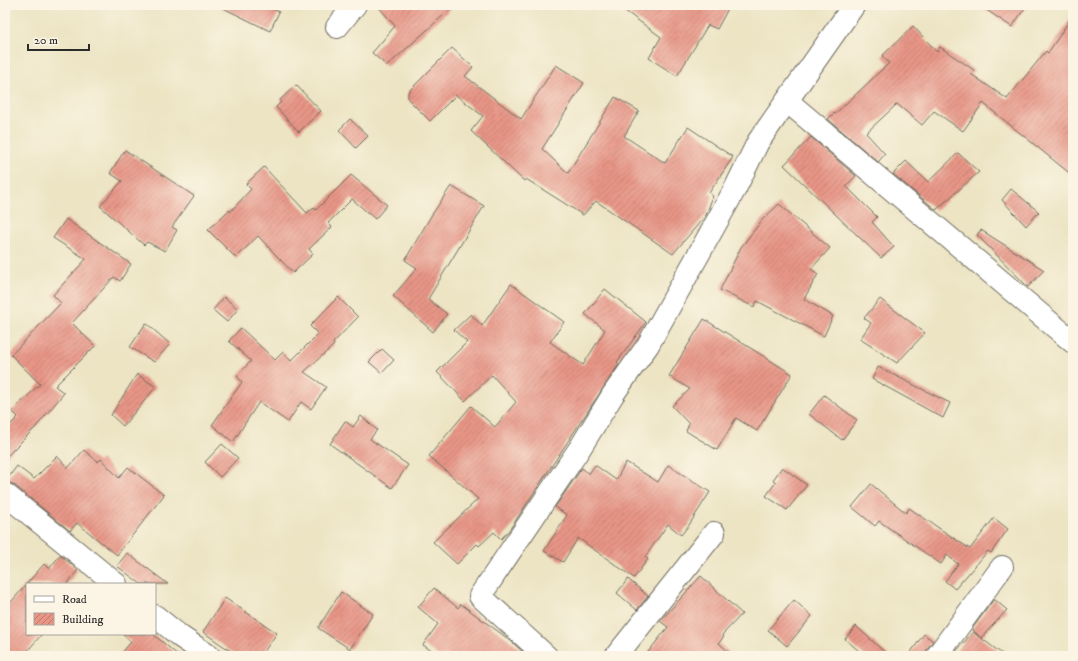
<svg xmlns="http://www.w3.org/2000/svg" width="1078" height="661" font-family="'IM FELL DW Pica',serif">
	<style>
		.building { fill: url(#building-hatch) }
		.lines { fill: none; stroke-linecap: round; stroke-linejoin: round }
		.street-casing { stroke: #6f6c60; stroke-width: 24 }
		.street { stroke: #fff; stroke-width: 22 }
	</style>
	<defs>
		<pattern id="building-hatch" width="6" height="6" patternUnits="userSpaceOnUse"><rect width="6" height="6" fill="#e89586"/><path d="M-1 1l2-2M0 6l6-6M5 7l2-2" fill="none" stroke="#bc7a6e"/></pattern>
	</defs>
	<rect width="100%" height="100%" fill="#fcf5e5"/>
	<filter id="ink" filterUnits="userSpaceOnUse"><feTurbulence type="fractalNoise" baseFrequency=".025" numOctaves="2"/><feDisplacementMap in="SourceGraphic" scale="8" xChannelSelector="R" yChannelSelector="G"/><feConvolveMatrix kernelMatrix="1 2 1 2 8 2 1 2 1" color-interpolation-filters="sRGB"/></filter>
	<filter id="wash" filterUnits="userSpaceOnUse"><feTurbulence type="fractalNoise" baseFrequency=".012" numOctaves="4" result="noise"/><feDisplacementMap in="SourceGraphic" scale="16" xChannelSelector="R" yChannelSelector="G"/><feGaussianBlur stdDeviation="0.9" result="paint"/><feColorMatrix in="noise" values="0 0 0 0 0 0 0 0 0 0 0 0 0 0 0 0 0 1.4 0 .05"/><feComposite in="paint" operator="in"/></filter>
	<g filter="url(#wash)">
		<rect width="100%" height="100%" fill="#ece4c3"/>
		<g id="blocks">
			<!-- building -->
			<g class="building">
				<path d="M 217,5 L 265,5 L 279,12 L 270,31 Z"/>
				<path d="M 377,5 L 455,5 L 387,66 L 372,53 L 395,26 Z"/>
				<path d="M 617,5 L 730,5 L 717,29 L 708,25 L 677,76 L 649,58 L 661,37 Z"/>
				<path d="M 979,5 L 1027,5 L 1012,27 Z"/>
				<path d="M 1073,15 L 1073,176 L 983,103 L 963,131 L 934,111 L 922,125 L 897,104 L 866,133 L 885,154 L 878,162 L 828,119 L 834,113 L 835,114 L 889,63 L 882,56 L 913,26 L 937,52 L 940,47 L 974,70 L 971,74 L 1007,99 L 1046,51 L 1048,53 Z"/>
				<path d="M 452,48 L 473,67 L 465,76 L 521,119 L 556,65 L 584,83 L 542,149 L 568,173 L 615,97 L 639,111 L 624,136 L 665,163 L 688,127 L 733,157 L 709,193 L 713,196 L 706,215 L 673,254 L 596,201 L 583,215 L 526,179 L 524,181 L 471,131 L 483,116 L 456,95 L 430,121 L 408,99 L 408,92 Z"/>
				<path d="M 296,85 L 321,111 L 299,132 L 276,107 L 281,102 L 280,100 Z"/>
				<path d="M 350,119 L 368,136 L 356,148 L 339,130 Z"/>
				<path d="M 811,137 L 856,176 L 846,186 L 877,217 L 872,222 L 894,247 L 881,258 L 784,165 Z"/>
				<path d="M 125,150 L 194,196 L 172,227 L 177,230 L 165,251 L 147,242 L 144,245 L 100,206 L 122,181 L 110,173 Z"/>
				<path d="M 958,153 L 979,172 L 936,210 L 893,174 L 906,161 L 928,182 Z"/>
				<path d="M 264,167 L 307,213 L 314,208 L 316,210 L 351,175 L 387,205 L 375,219 L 352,199 L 328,223 L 332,227 L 309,249 L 313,254 L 293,273 L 258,236 L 236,258 L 208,230 L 229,210 L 230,212 L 251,189 L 246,184 Z"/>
				<path d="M 451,186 L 484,206 L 428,299 L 447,314 L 433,332 L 393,296 L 417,268 L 405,260 L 431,216 Z"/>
				<path d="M 1011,189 L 1039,212 L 1026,226 L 1002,200 Z"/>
				<path d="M 779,204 L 830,248 L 811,269 L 818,274 L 804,299 L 833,316 L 824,336 L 757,301 L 754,307 L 720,290 L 741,247 L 763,219 Z"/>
				<path d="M 66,219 L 131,264 L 120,281 L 114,277 L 72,323 L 95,346 L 55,386 L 64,393 L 36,427 L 5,458 L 5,430 L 18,417 L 12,411 L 40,384 L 11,355 L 61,303 L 53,295 L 86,259 L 53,238 Z"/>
				<path d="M 981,230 L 1044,270 L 1028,287 L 977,235 Z"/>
				<path d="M 511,284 L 564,322 L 550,342 L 583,365 L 605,330 L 585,314 L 605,289 L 646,322 L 617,362 L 619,364 L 510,529 L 501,539 L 494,532 L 479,546 L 477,544 L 457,564 L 433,542 L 478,499 L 429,456 L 471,406 L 495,427 L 516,402 L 492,375 L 465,401 L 437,372 L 467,342 L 454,330 L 471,314 L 482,326 Z"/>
				<path d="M 224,297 L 238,309 L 227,322 L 213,310 Z"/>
				<path d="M 338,297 L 358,317 L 333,343 L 334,345 L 304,372 L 326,387 L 311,409 L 301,402 L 288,422 L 259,402 L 233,442 L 212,425 L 242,382 L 237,376 L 251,361 L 229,341 L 241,328 L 275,360 L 283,352 L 291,361 L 318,334 L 310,326 Z"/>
				<path d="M 880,299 L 925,333 L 897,363 L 860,339 L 871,323 L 864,318 Z"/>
				<path d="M 704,319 L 792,374 L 757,431 L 736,418 L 717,450 L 686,431 L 689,424 L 672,406 L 690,389 L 669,376 Z"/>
				<path d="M 146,323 L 170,344 L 154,362 L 130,347 Z"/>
				<path d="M 382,349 L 394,360 L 382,373 L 369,362 Z"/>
				<path d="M 878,367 L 950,403 L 943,418 L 872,379 Z"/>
				<path d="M 137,374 L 156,387 L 123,426 L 111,415 Z"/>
				<path d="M 824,395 L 857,420 L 842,440 L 809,414 Z"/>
				<path d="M 361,416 L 377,430 L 370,439 L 408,465 L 392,488 L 330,444 L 345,421 L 353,427 Z"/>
				<path d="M 222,444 L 238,458 L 220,477 L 205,462 Z"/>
				<path d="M 84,450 L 98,462 L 101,459 L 119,478 L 128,467 L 164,495 L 117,555 L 77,523 L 70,531 L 13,484 L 5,482 L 17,466 L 34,479 L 57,456 L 68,468 Z"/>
				<path d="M 626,462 L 658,482 L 668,465 L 710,492 L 689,525 L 681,535 L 668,524 L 645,557 L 648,559 L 634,578 L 578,538 L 563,562 L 544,551 L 567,515 L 555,507 L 582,468 L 589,474 L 595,465 L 616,480 Z"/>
				<path d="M 782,467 L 807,485 L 787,510 L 766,496 L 776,482 L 773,480 Z"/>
				<path d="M 871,484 L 906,513 L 909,508 L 970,549 L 994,518 L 1008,529 L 991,553 L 988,551 L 955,589 L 945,581 L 958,564 L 947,555 L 941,564 L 879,521 L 875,526 L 852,507 Z"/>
				<path d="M 127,553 L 168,584 L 141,584 L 117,566 Z"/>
				<path d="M 60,555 L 78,570 L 67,584 L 27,584 L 27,634 L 42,634 L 23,656 L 5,656 L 5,609 L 44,564 L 49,569 Z"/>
				<path d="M 701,576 L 742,614 L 722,635 L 724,636 L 719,643 L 733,656 L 645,656 L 668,627 L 660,621 Z"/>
				<path d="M 628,579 L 648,596 L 637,610 L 617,593 Z"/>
				<path d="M 434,588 L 458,608 L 461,604 L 511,641 L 527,656 L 439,656 L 423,645 L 438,624 L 418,607 Z"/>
				<path d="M 341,592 L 373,614 L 350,649 L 318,628 Z"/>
				<path d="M 225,598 L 277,633 L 261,656 L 238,656 L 203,632 Z"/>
				<path d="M 994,599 L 1007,610 L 981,638 L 972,629 Z"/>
				<path d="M 794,600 L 812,616 L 787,646 L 768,630 Z"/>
				<path d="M 856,626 L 889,656 L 865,656 L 845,639 Z"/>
				<path d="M 973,632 L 1005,656 L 952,656 Z"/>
				<path d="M 122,634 L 153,634 L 179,656 L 119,656 L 131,642 Z"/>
				<path d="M 924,634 L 933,641 L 927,649 L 925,656 L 908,656 Z"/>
			</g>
		</g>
	</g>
	<g filter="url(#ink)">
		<use href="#blocks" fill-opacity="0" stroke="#6f6c60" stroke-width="1"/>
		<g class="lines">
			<!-- street casing -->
			<g class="street-casing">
				<g id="street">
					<path d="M 337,27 L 355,5"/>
					<path d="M 787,101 L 1073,342"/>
					<path d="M 5,494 L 116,584"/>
					<path d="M 155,616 L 181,637 L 209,656"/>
					<path d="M 546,656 L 480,596 L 580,448 L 614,393 L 648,345 L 735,189 L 758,142 L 854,5"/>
					<path d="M 616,656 L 714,533"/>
					<path d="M 937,656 L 1002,567"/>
				</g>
			</g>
			<!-- street -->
			<use href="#street" class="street"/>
		</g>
	</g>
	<!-- margin -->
	<rect width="1078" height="661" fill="none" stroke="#fcf5e5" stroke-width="20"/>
	<!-- legend -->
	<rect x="26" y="583" width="130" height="52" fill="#fcf5e5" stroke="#a8a49b"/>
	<rect x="34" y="596" width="20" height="6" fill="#ffffff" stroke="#a8a49b"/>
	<text x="62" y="603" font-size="12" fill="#2b2b2b">Road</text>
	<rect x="34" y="613" width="20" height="12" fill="url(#building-hatch)" stroke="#a8a49b"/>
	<text x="62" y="623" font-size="12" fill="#2b2b2b">Building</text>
	<!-- scale -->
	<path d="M28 44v6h61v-6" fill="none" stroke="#2b2b2b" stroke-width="2"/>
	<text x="34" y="44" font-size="12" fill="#2b2b2b" stroke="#fcf5e5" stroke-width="3" paint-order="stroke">20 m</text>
</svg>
